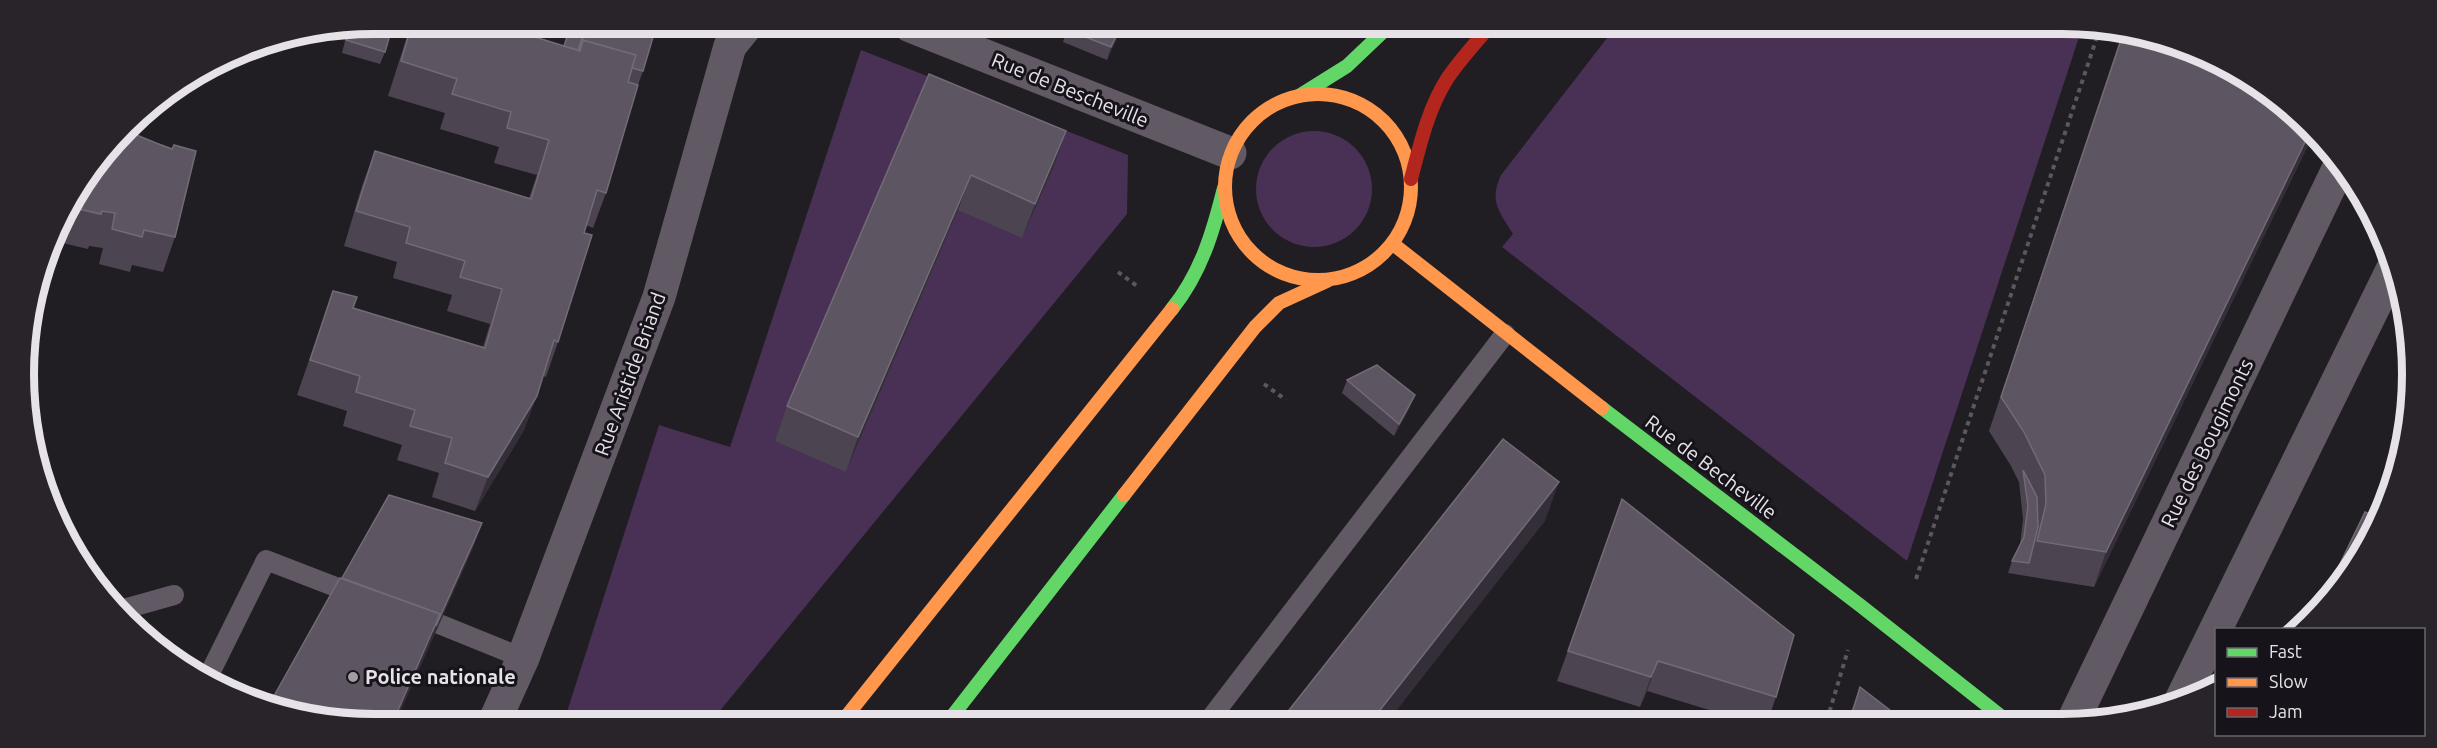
<svg xmlns="http://www.w3.org/2000/svg" width="2437" height="748" font-family="Ubuntu,sans-serif">
	<style>
		.green { fill: #493055 }
		.lines { fill: none; stroke-linecap: round; stroke-linejoin: round }
		.path { stroke: #5c575e; stroke-width: 4; stroke-dasharray: 4.5 4.5; stroke-linecap: butt }
		.lane { stroke: #615a65; stroke-width: 20 }
		.street { stroke: #615a65; stroke-width: 33 }
		.fast { stroke: #63d668; stroke-width: 14 }
		.slow { stroke: #ff974d; stroke-width: 14 }
		.jam { stroke: #b3261e; stroke-width: 14 }
		.wall { fill: #4d4451 }
		.shaded-wall { fill: #342e38 }
		.building { fill: #5d5562; stroke: #726b77; stroke-width: 1.5 }
		.poi-dot { fill: #a19da3; stroke: #17131a; stroke-width: 2 }
		.labels { text-anchor: middle; stroke-width: 6; stroke-linejoin: round; paint-order: stroke }
		.street-label { font-size: 20px; fill: #e6e2e8; stroke: #17131a }
		.poi-label { font-size: 20px; font-weight: bold; fill: #e6e2e8; stroke: #17131a; text-anchor: start }
		.rim { fill: none; stroke: #e6e2e8; stroke-width: 8 }
	</style>
	<rect width="100%" height="100%" fill="#201e22"/>
	<!-- green -->
	<g class="green">
		<path d="M 1614,29 L 2081,31 L 1907,561 L 1502,247 L 1513,234 C 1499,211 1489,202 1501,175 Z"/>
		<path d="M 861,50 L 1128,155 L 1127,214 L 714,718 L 565,718 L 659,425 L 730,447 Z"/>
		<circle cx="1314" cy="189" r="58"/>
	</g>
	<g class="lines">
		<!-- path -->
		<g class="path">
			<path d="M 1118,272 L 1137,286"/>
			<path d="M 1264,384 L 1286,400"/>
			<path d="M 1916,579 L 2099,31"/>
			<path d="M 1681,720 L 1683,713"/>
			<path d="M 1827,720 L 1848,650"/>
		</g>
		<!-- lane -->
		<g class="lane">
			<path d="M 124,609 L 174,595"/>
			<path d="M 439,624 L 523,658"/>
			<path d="M 208,677 L 266,560 L 341,589"/>
			<path d="M 1210,719 L 1505,334"/>
		</g>
		<!-- street -->
		<g class="street">
			<path d="M 910,26 L 1230,153"/>
			<path d="M 2180,702 L 2392,270"/>
			<path d="M 496,718 L 523,658 L 659,297 L 730,46 L 747,25"/>
			<path d="M 2073,721 L 2340,165"/>
		</g>
		<!-- fast -->
		<g class="fast">
			<path d="M 1299,96 L 1347,66 L 1387,28"/>
			<path d="M 1172,309 C 1201,273 1213,232 1224,188"/>
			<path d="M 1602,408 L 1861,606 L 2007,721"/>
			<path d="M 950,719 L 1124,495"/>
		</g>
		<!-- slow -->
		<g class="slow">
			<circle cx="1318" cy="187" r="93"/>
			<path d="M 1393,244 L 1602,408"/>
			<path d="M 1124,495 L 1255,327 L 1279,303 L 1327,281"/>
			<path d="M 845,718 L 1172,309"/>
		</g>
		<!-- jam -->
		<path class="jam" d="M 1411,179 C 1420,145 1428,109 1447,79 C 1459,61 1474,45 1488,28"/>
	</g>
	<!-- wall -->
	<g class="wall">
		<path d="M 374,24 L 385,52 L 380,64 L 342,53 L 348,29 Z"/>
		<path d="M 411,24 L 493,24 L 564,46 L 570,25 L 649,25 L 643,71 L 638,85 L 606,193 L 593,228 L 586,225 L 584,233 L 558,342 L 546,377 L 543,376 L 524,430 L 475,511 L 432,497 L 439,473 L 397,460 L 402,445 L 343,426 L 347,411 L 297,395 L 333,291 L 353,308 L 483,347 L 490,324 L 447,311 L 452,295 L 393,278 L 397,262 L 344,246 L 362,186 L 375,151 L 529,198 L 537,175 L 494,163 L 499,147 L 440,129 L 445,113 L 388,96 Z"/>
		<path d="M 1120,28 L 1107,60 L 1063,42 L 1067,30 Z"/>
		<path d="M 2123,31 L 2132,31 L 2258,83 L 2312,137 L 2094,587 L 2008,573 L 2012,561 L 2020,545 L 2023,519 L 2019,482 L 2011,466 L 1989,431 Z"/>
		<path d="M 929,74 L 1054,166 L 1022,238 L 958,210 L 846,472 L 775,441 L 787,406 Z"/>
		<path d="M 132,125 L 134,134 L 175,237 L 163,272 L 132,265 L 130,272 L 99,264 L 103,248 L 89,246 L 88,249 L 54,241 L 60,219 Z"/>
		<path d="M 1347,380 L 1410,407 L 1394,436 L 1342,393 Z"/>
		<path d="M 1622,499 L 1776,697 L 1768,720 L 1742,720 L 1647,691 L 1640,707 L 1557,681 Z"/>
		<path d="M 2366,549 L 2327,596 L 2335,574 Z"/>
		<path d="M 1860,687 L 1904,721 L 1848,720 Z"/>
	</g>
	<!-- shaded-wall -->
	<g class="shaded-wall">
		<path d="M 1120,28 L 1116,41 L 1107,60 L 1111,47 Z"/>
		<path d="M 1066,131 L 1054,166 L 1022,238 L 1035,204 Z"/>
		<path d="M 2309,134 L 2312,137 L 2094,587 L 2106,552 Z"/>
		<path d="M 971,175 L 958,210 L 846,472 L 858,437 Z"/>
		<path d="M 1415,395 L 1410,407 L 1394,436 L 1399,424 Z"/>
		<path d="M 537,396 L 524,430 L 475,511 L 488,477 Z"/>
		<path d="M 1559,482 L 1545,521 L 1389,720 L 1373,719 Z"/>
		<path d="M 482,523 L 474,546 L 398,717 L 395,717 Z"/>
		<path d="M 1658,661 L 1647,691 L 1640,707 L 1651,677 Z"/>
	</g>
	<!-- building -->
	<g class="building">
		<path d="M 374,24 L 393,24 L 385,52 L 346,40 L 349,29 Z"/>
		<path d="M 412,24 L 493,24 L 580,51 L 583,40 L 636,55 L 628,82 L 638,85 L 606,193 L 597,190 L 584,233 L 592,235 L 558,342 L 554,340 L 537,396 L 488,477 L 445,463 L 452,438 L 410,426 L 415,410 L 356,392 L 360,376 L 310,360 L 333,291 L 357,297 L 353,308 L 485,348 L 502,289 L 460,277 L 465,261 L 406,243 L 410,227 L 356,211 L 375,151 L 531,199 L 549,140 L 507,128 L 511,112 L 452,94 L 457,79 L 401,61 Z"/>
		<path d="M 571,25 L 586,25 L 578,50 L 564,46 Z"/>
		<path d="M 587,25 L 649,25 L 656,27 L 643,71 L 632,68 L 636,55 L 583,40 L 579,51 Z"/>
		<path d="M 1069,27 L 1117,27 L 1120,28 L 1111,47 L 1067,30 Z"/>
		<path d="M 2124,31 L 2132,31 L 2258,83 L 2309,134 L 2106,552 L 2037,541 L 2046,504 L 2045,475 L 2024,432 L 2001,397 Z"/>
		<path d="M 929,74 L 1066,131 L 1035,204 L 971,175 L 858,437 L 787,406 Z"/>
		<path d="M 132,125 L 136,126 L 134,134 L 156,143 L 172,149 L 174,145 L 196,151 L 175,237 L 144,230 L 142,237 L 112,229 L 115,213 L 102,211 L 101,214 L 70,207 Z"/>
		<path d="M 1377,365 L 1415,395 L 1399,424 L 1347,380 Z"/>
		<path d="M 1503,439 L 1559,482 L 1373,719 L 1282,719 Z"/>
		<path d="M 2023,470 L 2037,497 L 2038,527 L 2029,563 L 2012,561 L 2024,537 L 2028,506 Z"/>
		<path d="M 389,495 L 482,523 L 436,626 L 440,614 L 342,578 Z"/>
		<path d="M 1622,499 L 1794,635 L 1776,697 L 1658,661 L 1651,677 L 1568,651 Z"/>
		<path d="M 2365,512 L 2378,518 L 2366,549 L 2343,577 L 2335,574 Z"/>
		<path d="M 340,578 L 440,614 L 395,717 L 305,717 L 270,703 Z"/>
		<path d="M 1860,687 L 1904,721 L 1850,720 Z"/>
	</g>
	<!-- markers -->
	<circle class="poi-dot" cx="353" cy="677" r="6"/>
	<g class="labels">
		<!-- street labels -->
		<g class="street-label">
			<text transform="translate(1070 90) rotate(22)" y="7">Rue de Bescheville</text>
			<text transform="translate(630 374) rotate(-70)" y="7">Rue Aristide Briand</text>
			<text transform="translate(2207 443) rotate(-64)" y="7">Rue des Bougimonts</text>
			<text transform="translate(1711 467) rotate(37)" y="7">Rue de Becheville</text>
		</g>
		<!-- poi labels -->
		<g class="poi-label">
			<text x="365" y="684">Police nationale</text>
		</g>
	</g>
	<!-- crop -->
	<path d="M0 0H2437V748H0ZM374 34H2062A340 340 0 0 1 2402 374V374A340 340 0 0 1 2062 714H374A340 340 0 0 1 34 374V374A340 340 0 0 1 374 34Z" fill="#28242a" fill-rule="evenodd"/>
	<path class="rim" d="M374 34H2062A340 340 0 0 1 2402 374V374A340 340 0 0 1 2062 714H374A340 340 0 0 1 34 374V374A340 340 0 0 1 374 34Z"/>
	<!-- legend -->
	<rect x="2215" y="628" width="210" height="108" fill="#17131a" stroke="#6a666c" stroke-width="1.5"/>
	<rect x="2227" y="648" width="30" height="9" fill="#63d668" stroke="#6a666c" stroke-width="1.5"/>
	<text x="2269" y="658" font-size="18" fill="#e6e2e8">Fast</text>
	<rect x="2227" y="678" width="30" height="9" fill="#ff974d" stroke="#6a666c" stroke-width="1.5"/>
	<text x="2269" y="688" font-size="18" fill="#e6e2e8">Slow</text>
	<rect x="2227" y="708" width="30" height="9" fill="#b3261e" stroke="#6a666c" stroke-width="1.5"/>
	<text x="2269" y="718" font-size="18" fill="#e6e2e8">Jam</text>
</svg>
